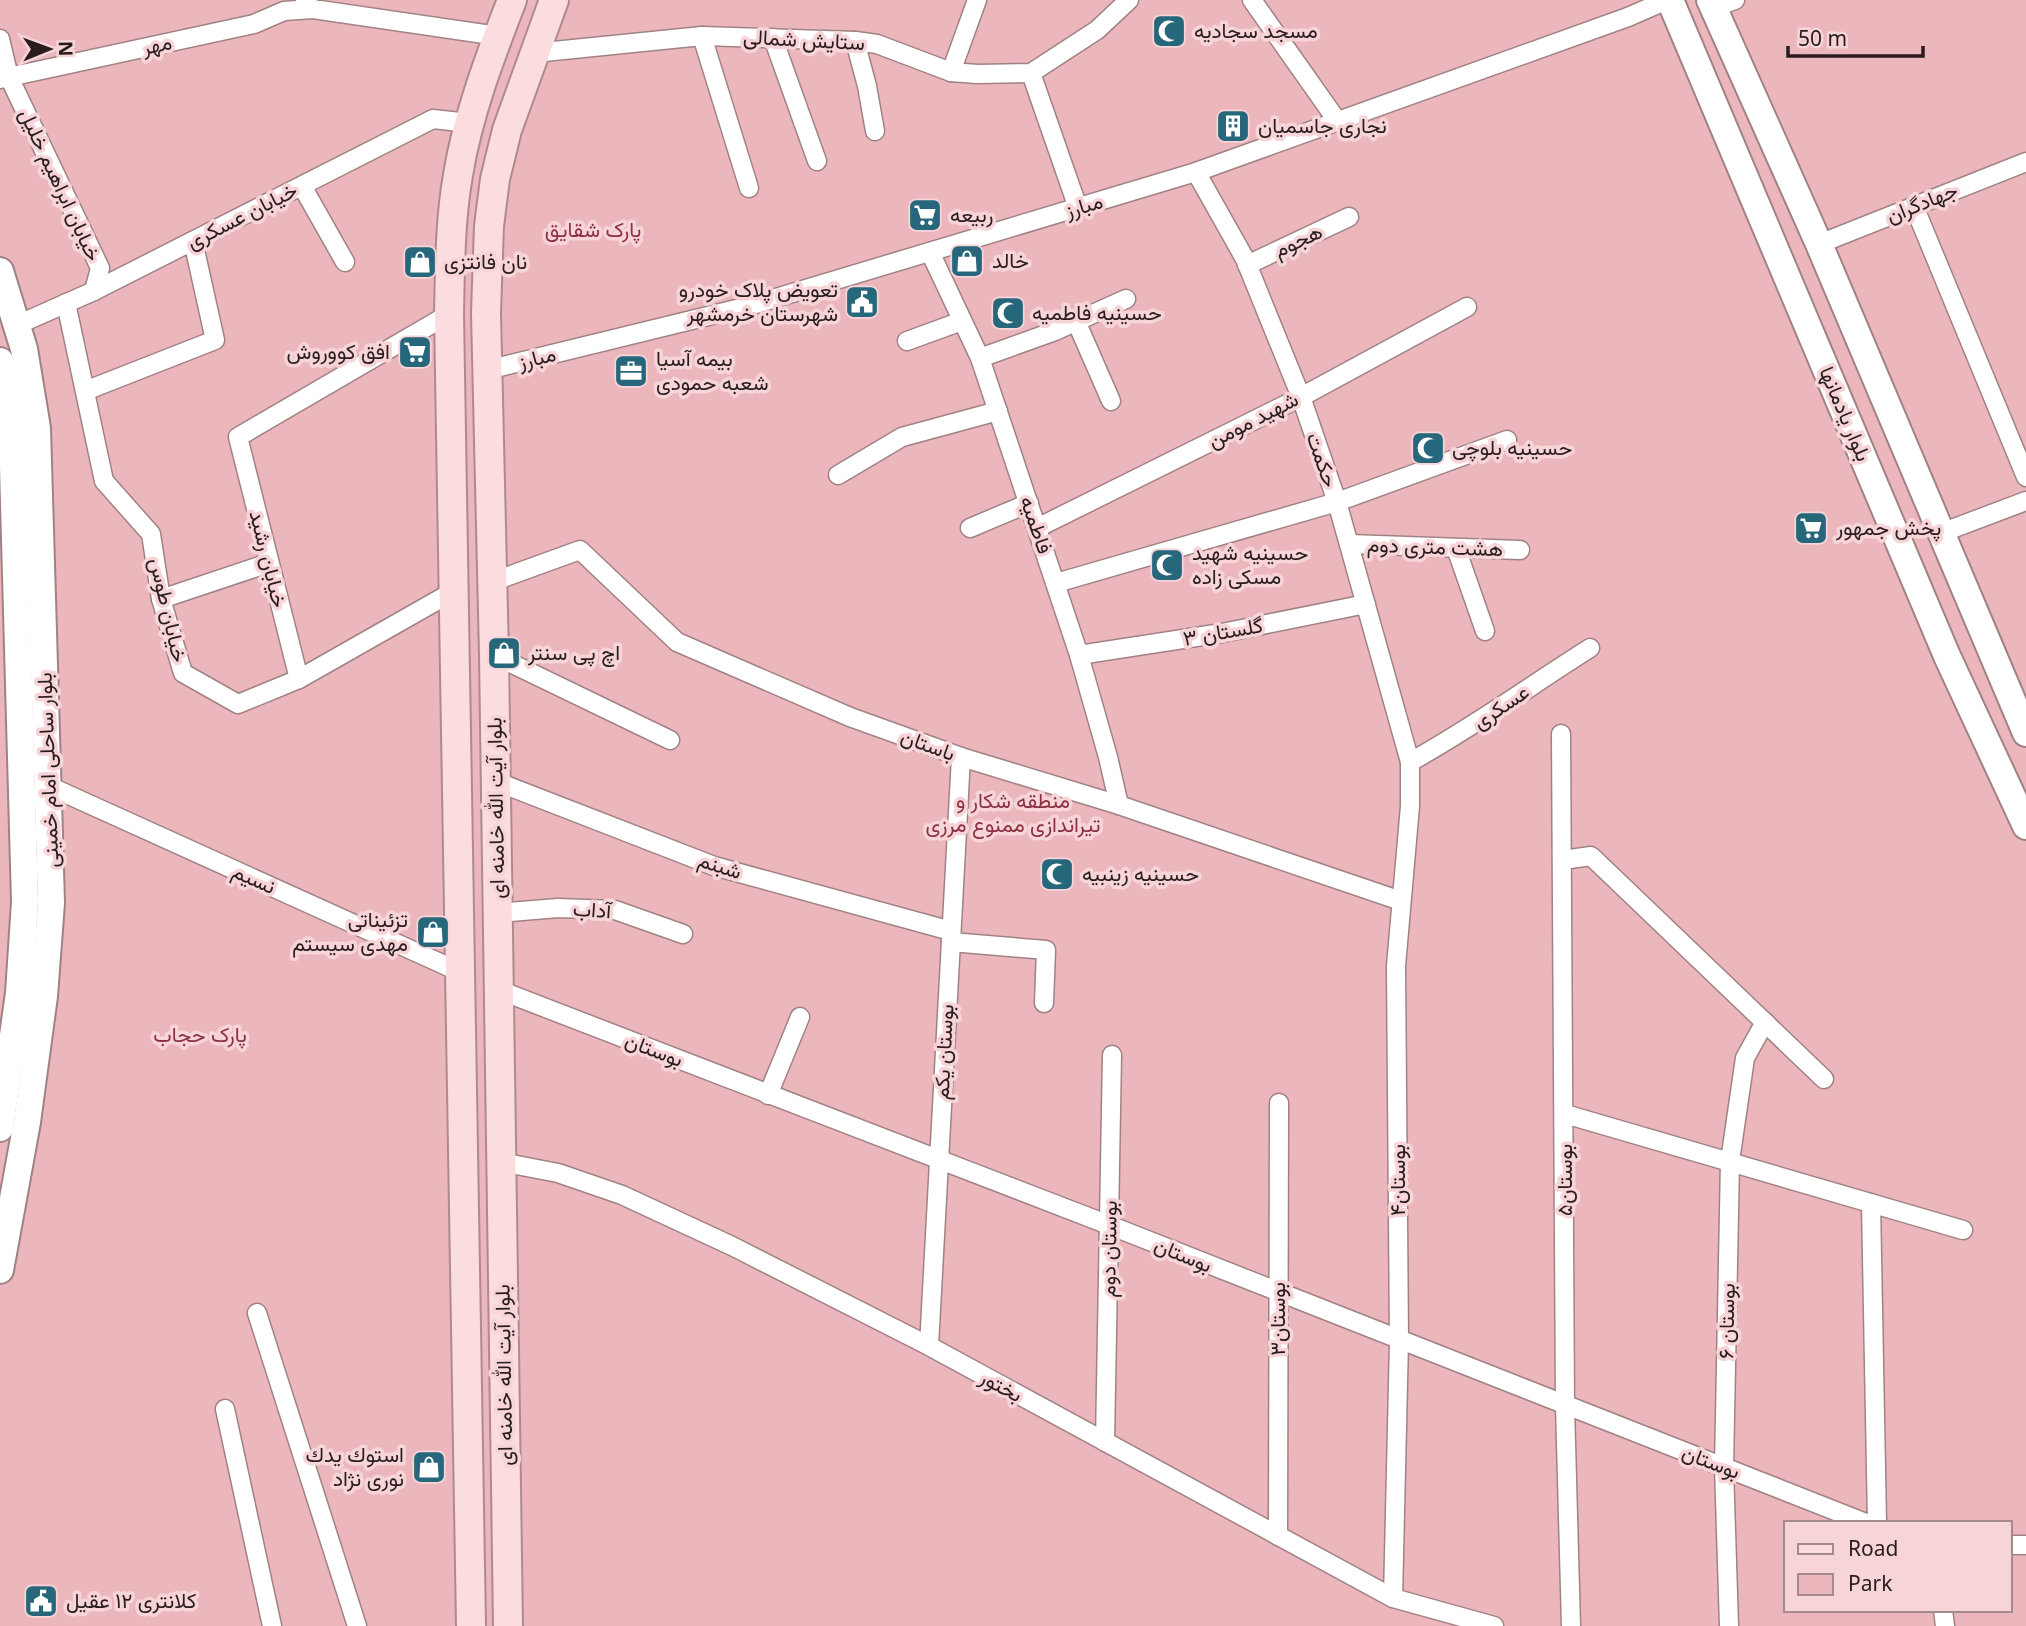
<svg xmlns="http://www.w3.org/2000/svg" width="2026" height="1626" font-family="'Noto Sans',Vazirmatn,sans-serif">
	<style>
		.green { fill: #ecb7bc; fill-rule: evenodd }
		.lines { fill: none; stroke-linecap: round; stroke-linejoin: round }
		.street-casing { stroke: #a18284; stroke-width: 21 }
		.secondary-casing { stroke: #a18284; stroke-width: 30 }
		.primary-casing { stroke: #af8a8d; stroke-width: 32 }
		.street { stroke: #fff; stroke-width: 18 }
		.secondary { stroke: #fff; stroke-width: 26 }
		.primary { stroke: #fbdcdf; stroke-width: 28 }
		.labels { text-anchor: middle; stroke-width: 7; stroke-linejoin: round; paint-order: stroke }
		.poi-label { font-size: 21px; fill: #281c1d; stroke: #f6d4d7; text-anchor: start }
		.street-label { font-size: 21px; fill: #281c1d; stroke: #f6d4d7 }
		.park-label { font-size: 21px; fill: #8b3141; stroke: #f6d4d7 }
	</style>
	<rect width="100%" height="100%" fill="#f6d4d7"/>
	<!-- green -->
	<path class="green" d="M 0,0 L 2026,0 L 2026,1626 L 0,1626 ZM 1786,1523 L 2010,1523 L 2010,1610 L 1786,1610 Z"/>
	<g class="lines">
		<!-- street casing -->
		<g class="street-casing">
			<g id="street">
				<path d="M 1252,0 L 1338,122"/>
				<path d="M 305,2 L 313,9 L 498,36"/>
				<path d="M 1713,8 L 1735,0"/>
				<path d="M 702,36 L 749,188"/>
				<path d="M 773,38 L 817,161"/>
				<path d="M 0,39 L 9,77 L 100,268 L 94,291"/>
				<path d="M 855,41 L 867,86 L 875,131"/>
				<path d="M 534,53 L 702,36 L 855,41 L 877,44 L 951,72 L 977,74 L 1031,73 L 1097,30 L 1129,0"/>
				<path d="M 951,72 L 977,0"/>
				<path d="M 1031,73 L 1078,208"/>
				<path d="M 0,79 L 254,24 L 284,11 L 313,9"/>
				<path d="M 1196,172 L 1245,259 L 1301,397 L 1337,502 L 1410,762 L 1410,806 L 1396,966 L 1399,1341 L 1393,1598"/>
				<path d="M 302,186 L 345,262"/>
				<path d="M 1914,206 L 2026,477"/>
				<path d="M 1819,244 L 2026,162"/>
				<path d="M 930,252 L 980,358 L 1079,655 L 1108,757 L 1119,805"/>
				<path d="M 1247,265 L 1349,217"/>
				<path d="M 66,303 L 104,481 L 151,534 L 161,599 L 183,673 L 238,704 L 299,679 L 454,591"/>
				<path d="M 1076,321 L 1111,401"/>
				<path d="M 17,325 L 94,291 L 433,119 L 469,123"/>
				<path d="M 907,341 L 962,321"/>
				<path d="M 980,358 L 1055,331 L 1126,299"/>
				<path d="M 487,370 L 749,306 L 1196,172 L 1628,17 L 1667,0"/>
				<path d="M 85,391 L 215,340 L 193,241"/>
				<path d="M 838,475 L 902,437 L 998,411"/>
				<path d="M 970,528 L 1029,503"/>
				<path d="M 1037,528 L 1301,397 L 1467,307"/>
				<path d="M 1941,533 L 2026,501"/>
				<path d="M 1349,544 L 1520,550"/>
				<path d="M 1456,548 L 1485,631"/>
				<path d="M 492,582 L 580,550 L 677,642 L 850,717 L 961,757 L 1119,805 L 1401,901"/>
				<path d="M 1056,583 L 1337,502 L 1507,440"/>
				<path d="M 161,599 L 269,563"/>
				<path d="M 494,655 L 670,740"/>
				<path d="M 1079,655 L 1222,633 L 1366,604"/>
				<path d="M 299,679 L 238,437 L 449,314"/>
				<path d="M 1561,734 L 1565,1406 L 1571,1626"/>
				<path d="M 1410,762 C 1472,728 1530,686 1590,648"/>
				<path d="M 495,781 L 714,866 L 951,931"/>
				<path d="M 49,786 L 460,972"/>
				<path d="M 1563,860 L 1591,856 L 1824,1079"/>
				<path d="M 497,913 L 558,908 L 615,910 L 683,934"/>
				<path d="M 951,942 L 1046,950 L 1044,1003"/>
				<path d="M 499,990 L 1109,1225 L 1866,1523"/>
				<path d="M 768,1095 L 800,1017"/>
				<path d="M 1565,1114 L 1963,1230"/>
				<path d="M 501,1162 L 558,1173 L 622,1195 L 732,1246 L 929,1346 L 1393,1598 L 1494,1626"/>
				<path d="M 1871,1203 L 1877,1523"/>
				<path d="M 257,1313 L 357,1626"/>
				<path d="M 929,1346 L 961,757"/>
				<path d="M 225,1409 L 272,1626"/>
				<path d="M 1105,1442 L 1112,1055"/>
				<path d="M 1278,1536 L 1279,1103"/>
				<path d="M 2010,1545 L 2026,1545"/>
				<path d="M 1943,1610 L 1945,1626"/>
				<path d="M 1729,1626 L 1724,1467 L 1730,1161 L 1745,1058 L 1765,1022"/>
			</g>
		</g>
		<!-- secondary casing -->
		<g class="secondary-casing">
			<g id="secondary">
				<path d="M 1670,0 L 1947,656 L 2026,826"/>
				<path d="M 1710,0 L 1819,244 L 2026,733"/>
				<path d="M 0,271 L 24,349 L 37,428 L 51,903 L 44,996 L 27,1122 L 0,1270"/>
				<path d="M 0,361 L 12,430 L 25,902 L 19,993 L 0,1128"/>
			</g>
		</g>
		<!-- primary casing -->
		<g class="primary-casing">
			<g id="primary">
				<path d="M 471,1626 L 449,314 C 450,268 450,220 458,175 C 468,114 490,57 512,0"/>
				<path d="M 508,1626 L 494,655 L 486,313 L 489,226 L 495,179 L 507,130 L 554,0"/>
			</g>
		</g>
		<!-- street -->
		<use href="#street" class="street"/>
		<!-- secondary -->
		<use href="#secondary" class="secondary"/>
		<!-- primary -->
		<use href="#primary" class="primary"/>
	</g>
	<!-- icons -->
	<defs>
		<g id="mosque-square" transform="scale(1.75)"><rect x="-9" y="-9" width="18" height="18" rx="4" fill="#27677c" stroke="#f6d4d7"/><path d="M3.5-4.9A6 6 0 1 0 3.5 4.9A5 5 0 1 1 3.5-4.9Z" fill="#fff"/></g>
		<g id="building-square" transform="scale(1.75)"><rect x="-9" y="-9" width="18" height="18" rx="4" fill="#27677c" stroke="#f6d4d7"/><path d="M-4-6H4V6H1V3H-1V6H-4ZM-2.5-4.3h1.7v1.8h-1.7ZM.8-4.3h1.7v1.8H.8ZM-2.5-1h1.7V.8h-1.7ZM.8-1h1.7V.8H.8Z" fill="#fff"/></g>
		<g id="supermarket-square" transform="scale(1.75)"><rect x="-9" y="-9" width="18" height="18" rx="4" fill="#27677c" stroke="#f6d4d7"/><path d="M-6-5.5h2.5l.6 2H6L4.5 2H-2.5L-4.4-4H-6ZM-1.5 3.2a1.3 1.3 0 1 0 .1 0ZM3 3.2a1.3 1.3 0 1 0 .1 0Z" fill="#fff"/></g>
		<g id="shop-square" transform="scale(1.75)"><rect x="-9" y="-9" width="18" height="18" rx="4" fill="#27677c" stroke="#f6d4d7"/><path d="M-5-2.5h2.3a2.7 3.5 0 0 1 5.4 0H5L5.5 6h-11ZM-1.5-2.5h3a1.5 2.3 0 0 0-3 0Z" fill="#fff"/></g>
		<g id="civic-square" transform="scale(1.75)"><rect x="-9" y="-9" width="18" height="18" rx="4" fill="#27677c" stroke="#f6d4d7"/><path d="M-.6-6.5H3V-4.5H.6V-3L4-1V1h2V6H-6V1h2V-1L-.6-3ZM-1.2 2.5V6h2.4V2.5Z" fill="#fff"/></g>
		<g id="office-square" transform="scale(1.75)"><rect x="-9" y="-9" width="18" height="18" rx="4" fill="#27677c" stroke="#f6d4d7"/><path d="M-6-3h4V-5.5h4V-3h4V5H-6ZM-1-4.5V-3h2v-1.5ZM-6 0V1H6V0Z" fill="#fff"/></g>
	</defs>
	<g fill-rule="evenodd">
		<use href="#mosque-square" x="1169" y="31"/>
		<use href="#building-square" x="1233" y="126"/>
		<use href="#supermarket-square" x="925" y="215"/>
		<use href="#shop-square" x="967" y="261"/>
		<use href="#shop-square" x="420" y="262"/>
		<use href="#civic-square" x="862" y="302"/>
		<use href="#mosque-square" x="1008" y="313"/>
		<use href="#supermarket-square" x="415" y="352"/>
		<use href="#office-square" x="631" y="371"/>
		<use href="#mosque-square" x="1428" y="448"/>
		<use href="#supermarket-square" x="1811" y="528"/>
		<use href="#mosque-square" x="1167" y="565"/>
		<use href="#shop-square" x="504" y="653"/>
		<use href="#mosque-square" x="1057" y="874"/>
		<use href="#shop-square" x="433" y="932"/>
		<use href="#shop-square" x="429" y="1467"/>
		<use href="#civic-square" x="41" y="1601"/>
	</g>
	<g class="labels">
		<!-- poi labels -->
		<g class="poi-label">
			<text x="1194" y="38">مسجد سجادیه</text>
			<text x="1258" y="133">نجاری جاسمیان</text>
			<text x="950" y="222">ربیعه</text>
			<text x="992" y="268">خالد</text>
			<text x="444" y="269">نان فانتزی</text>
			<text x="838" y="297" text-anchor="end">تعویض پلاک خودرو<tspan x="838" dy="24">شهرستان خرمشهر</tspan></text>
			<text x="1032" y="320">حسینیه فاطمیه</text>
			<text x="390" y="359" text-anchor="end">افق کووروش</text>
			<text x="656" y="366">بیمه آسیا<tspan x="656" dy="24">شعبه حمودی</tspan></text>
			<text x="1452" y="455">حسینیه بلوچی</text>
			<text x="1836" y="535">پخش جمهور</text>
			<text x="1192" y="560">حسینیه شهید<tspan x="1192" dy="24">مسکی زاده</tspan></text>
			<text x="528" y="660">اچ پی سنتر</text>
			<text x="1082" y="881">حسینیه زینبیه</text>
			<text x="408" y="927" text-anchor="end">تزئیناتی<tspan x="408" dy="24">مهدی سیستم</tspan></text>
			<text x="404" y="1462" text-anchor="end">استوك يدك<tspan x="404" dy="24">نوری نژاد</tspan></text>
			<text x="66" y="1608">کلانتری ۱۲ عقیل</text>
		</g>
		<!-- street labels -->
		<g class="street-label">
			<text transform="translate(804 40) rotate(3)" y="7">ستایش شمالی</text>
			<text transform="translate(157 45) rotate(-12)" y="7">مهر</text>
			<text transform="translate(60 185) rotate(65)" y="7">خیابان ابراهیم خلیل</text>
			<text transform="translate(1922 203) rotate(-22)" y="7">جهادگران</text>
			<text transform="translate(1084 206) rotate(-17)" y="7">مبارز</text>
			<text transform="translate(242 216) rotate(-27)" y="7">خیابان عسکری</text>
			<text transform="translate(1298 241) rotate(-25)" y="7">هجوم</text>
			<text transform="translate(537 358) rotate(-14)" y="7">مبارز</text>
			<text transform="translate(1845 414) rotate(67)" y="7">بلوار یادمانها</text>
			<text transform="translate(1253 420) rotate(-27)" y="7">شهید مومن</text>
			<text transform="translate(1322 460) rotate(71)" y="7">حکمت</text>
			<text transform="translate(1036 525) rotate(71)" y="7">فاطمیه</text>
			<text transform="translate(1435 547) rotate(2)" y="7">هشت متری دوم</text>
			<text transform="translate(268 559) rotate(76)" y="7">خیابان رشید</text>
			<text transform="translate(168 610) rotate(77)" y="7">خیابان طوس</text>
			<text transform="translate(1223 632) rotate(-10)" y="7">گلستان ۳</text>
			<text transform="translate(1501 707) rotate(-34)" y="7">عسکری</text>
			<text transform="translate(928 745) rotate(20)" y="7">باستان</text>
			<text transform="translate(48 770) rotate(-92)" y="7">بلوار ساحلی امام خمینی</text>
			<text transform="translate(496 808) rotate(-91)" y="7">بلوار آیت الله خامنه ای</text>
			<text transform="translate(720 866) rotate(18)" y="7">شبنم</text>
			<text transform="translate(254 879) rotate(24)" y="7">نسیم</text>
			<text transform="translate(592 910) rotate(4)" y="7">آداب</text>
			<text transform="translate(654 1050) rotate(21)" y="7">بوستان</text>
			<text transform="translate(944 1052) rotate(-87)" y="7">بوستان یکم</text>
			<text transform="translate(1398 1180) rotate(-90)" y="7">بوستان۴</text>
			<text transform="translate(1565 1180) rotate(-90)" y="7">بوستان۵</text>
			<text transform="translate(1109 1249) rotate(-89)" y="7">بوستان دوم</text>
			<text transform="translate(1183 1255) rotate(22)" y="7">بوستان</text>
			<text transform="translate(1278 1319) rotate(-90)" y="7">بوستان۳</text>
			<text transform="translate(1727 1321) rotate(-89)" y="7">بوستان ۶</text>
			<text transform="translate(504 1375) rotate(-91)" y="7">بلوار آیت الله خامنه ای</text>
			<text transform="translate(1001 1386) rotate(28)" y="7">بختور</text>
			<text transform="translate(1711 1462) rotate(21)" y="7">بوستان</text>
		</g>
		<!-- park labels -->
		<g class="park-label">
			<text x="593" y="237">پارک شقایق</text>
			<text x="1013" y="808">منطقه شکار و<tspan x="1013" dy="24">تیراندازی ممنوع مرزی</tspan></text>
			<text x="200" y="1042">پارک حجاب</text>
		</g>
	</g>
	<!-- legend -->
	<rect x="1784" y="1521" width="228" height="91" fill="#f6d4d7" stroke="#a48a8d" stroke-width="2"/>
	<rect x="1798" y="1544" width="35" height="10" fill="#fbdcdf" stroke="#a48a8d" stroke-width="2"/>
	<text x="1848" y="1556" font-size="21" fill="#281c1d">Road</text>
	<rect x="1798" y="1574" width="35" height="21" fill="#ecb7bc" stroke="#a48a8d" stroke-width="2"/>
	<text x="1848" y="1591" font-size="21" fill="#281c1d">Park</text>
	<!-- north arrow -->
	<g transform="translate(49 49) rotate(89)" stroke="#f6d4d7" stroke-width="5" paint-order="stroke">
	<path d="M0-5L12 26L0 18L-12 26Z" fill="#281c1d"/>
	<text y="-10" font-size="19" font-weight="bold" text-anchor="middle" fill="#281c1d">N</text>
	</g>
	<!-- scale -->
	<path d="M1788 46v10h135v-10" fill="none" stroke="#281c1d" stroke-width="3.5"/>
	<text x="1798" y="46" font-size="21" fill="#281c1d" stroke="#f6d4d7" stroke-width="5" paint-order="stroke">50 m</text>
</svg>
